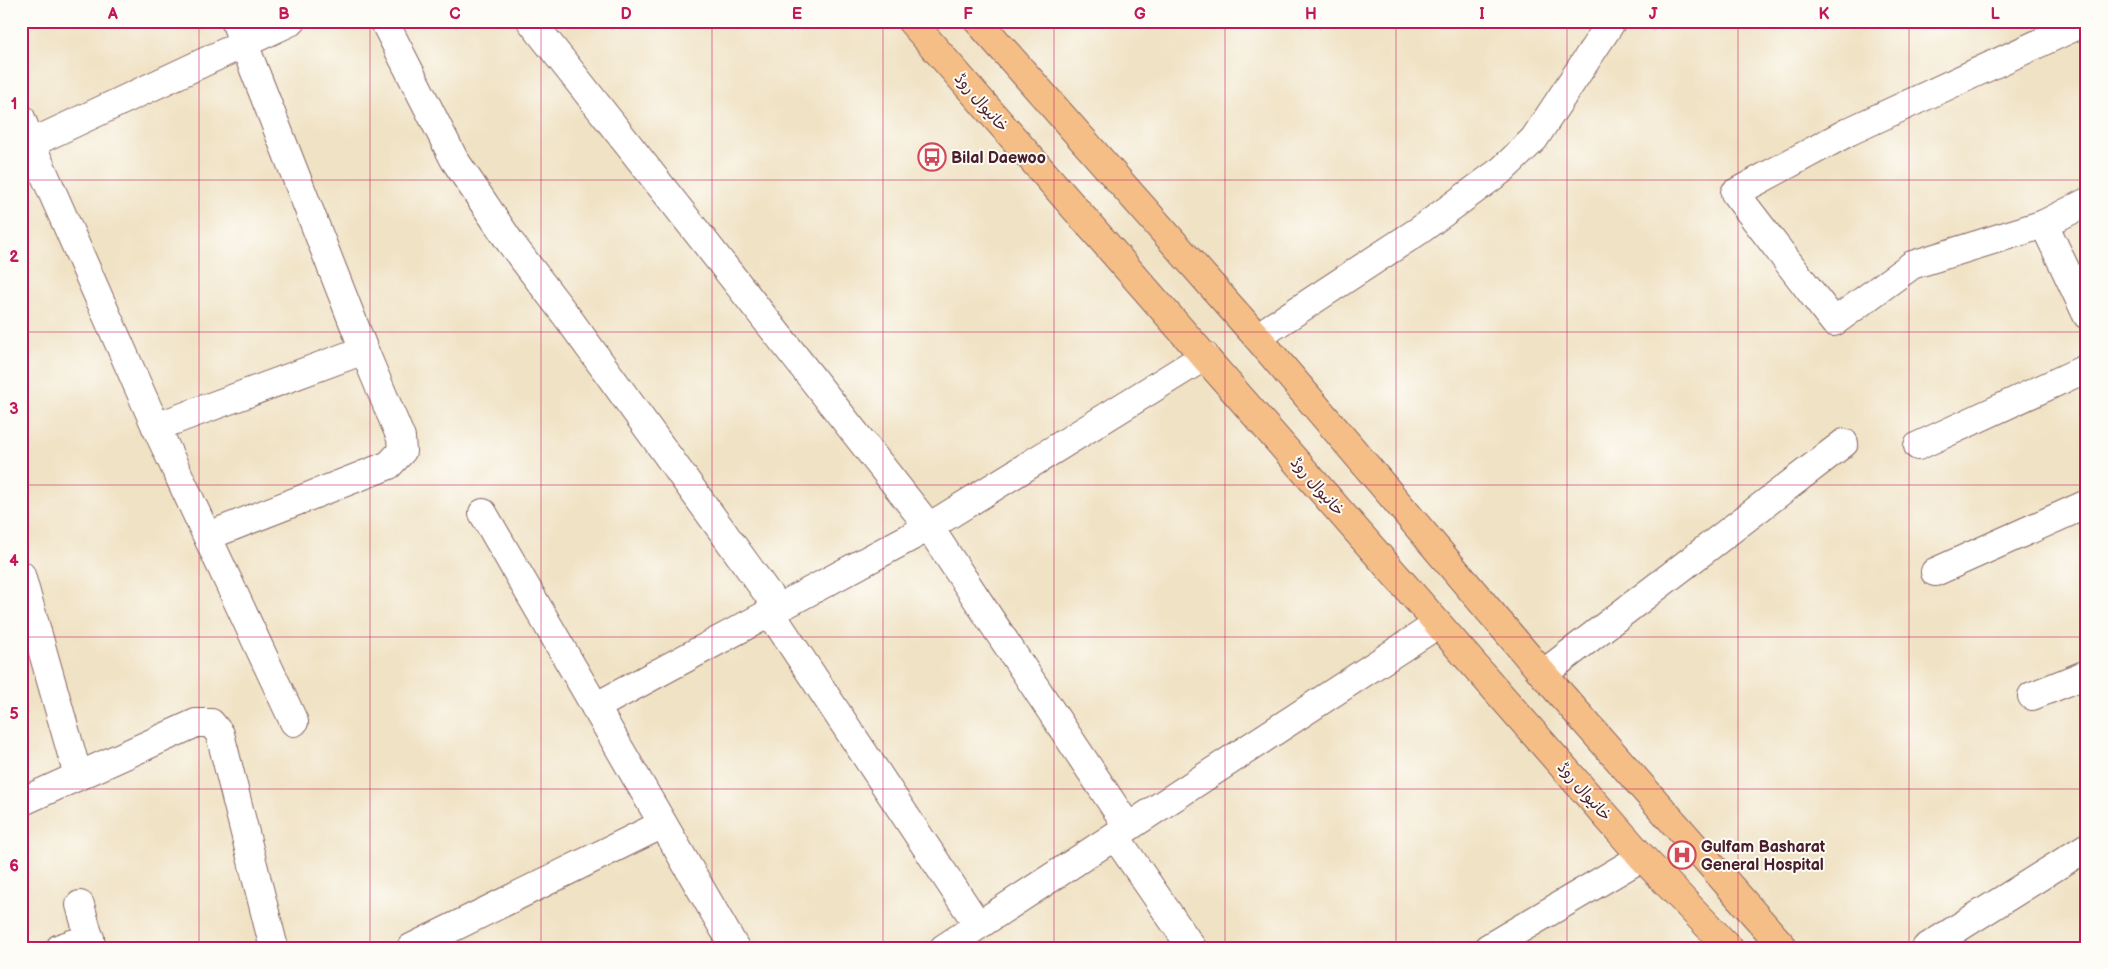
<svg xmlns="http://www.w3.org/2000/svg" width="2108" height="969" font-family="'Balsamiq Sans','Playpen Sans Arabic',sans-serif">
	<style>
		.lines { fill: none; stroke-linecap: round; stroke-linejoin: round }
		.street-casing { stroke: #846361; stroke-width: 30 }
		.primary-casing { stroke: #846361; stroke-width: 30 }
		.street { stroke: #fff; stroke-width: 28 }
		.primary { stroke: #f6be87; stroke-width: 28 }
		.grid { fill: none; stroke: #c2185b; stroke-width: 1; stroke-opacity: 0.55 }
		.labels { text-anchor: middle; stroke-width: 4; stroke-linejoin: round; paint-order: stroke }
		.street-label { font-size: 16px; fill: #4a1f2b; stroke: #fdfcf7 }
		.poi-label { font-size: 16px; font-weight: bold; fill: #4a1f2b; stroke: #fdfcf7; text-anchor: start }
		.neatline { fill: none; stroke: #c2185b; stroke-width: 2 }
		.grid-label { font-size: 16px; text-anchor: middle; font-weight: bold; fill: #c2185b }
	</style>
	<rect width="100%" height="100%" fill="#fdfcf7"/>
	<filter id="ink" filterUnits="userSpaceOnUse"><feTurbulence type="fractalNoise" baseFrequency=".02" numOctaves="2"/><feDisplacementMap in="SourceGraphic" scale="10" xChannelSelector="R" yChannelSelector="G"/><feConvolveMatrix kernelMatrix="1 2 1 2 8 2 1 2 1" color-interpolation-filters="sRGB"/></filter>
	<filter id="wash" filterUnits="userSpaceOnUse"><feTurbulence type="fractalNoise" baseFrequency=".0096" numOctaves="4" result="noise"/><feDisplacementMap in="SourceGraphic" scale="20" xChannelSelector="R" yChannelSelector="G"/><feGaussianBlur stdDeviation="1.12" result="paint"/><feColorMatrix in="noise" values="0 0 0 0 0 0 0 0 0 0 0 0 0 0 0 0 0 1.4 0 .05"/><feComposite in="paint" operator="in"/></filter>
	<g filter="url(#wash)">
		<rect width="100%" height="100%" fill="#f0e2c4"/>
	</g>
	<g filter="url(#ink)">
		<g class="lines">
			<!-- street casing -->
			<g class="street-casing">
				<g id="street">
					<path d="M 384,21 L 454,159 L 510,242 L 568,318 L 778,608"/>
					<path d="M 531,21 L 929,527 L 1128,827"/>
					<path d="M 21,118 L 31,144 L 156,427 L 294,722"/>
					<path d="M 21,148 L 292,21"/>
					<path d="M 2087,202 L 2044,224 L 2087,315"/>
					<path d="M 2044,224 L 1912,265 L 1834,322 L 1735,193 L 1848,132 L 2087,21"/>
					<path d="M 1257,337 L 1420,230 L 1503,169 L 1534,139 L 1612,21"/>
					<path d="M 156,427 L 364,350"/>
					<path d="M 1918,446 L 2087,368"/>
					<path d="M 483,513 L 735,948"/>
					<path d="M 208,536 L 389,465 L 402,451 L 401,438 L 364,350 L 235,21"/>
					<path d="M 1935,572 L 2087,504"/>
					<path d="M 21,575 L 78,776"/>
					<path d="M 770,612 L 978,925"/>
					<path d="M 1543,674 L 1844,443"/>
					<path d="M 2032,696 L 2087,674"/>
					<path d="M 595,707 L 929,527 L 1205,356"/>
					<path d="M 21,802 L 196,723 L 211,723 L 220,734 L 274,948"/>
					<path d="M 1115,836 L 1192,948"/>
					<path d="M 80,905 L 92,948"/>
					<path d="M 60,948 L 90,938"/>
					<path d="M 411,948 L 663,824"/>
					<path d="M 944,948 L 1438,624"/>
					<path d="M 1488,948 L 1642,857"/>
					<path d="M 1926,948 L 2087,847"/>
				</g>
			</g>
			<!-- primary casing -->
			<g class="primary-casing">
				<g id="primary">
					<path d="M 911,21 L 1642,857 L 1729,948"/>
					<path d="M 978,21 L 1257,337 L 1543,674 L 1784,948"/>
				</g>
			</g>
			<!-- street -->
			<use href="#street" class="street"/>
			<!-- primary -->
			<use href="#primary" class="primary"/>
		</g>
	</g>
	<!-- grid -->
	<path class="grid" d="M 199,21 L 199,948M 370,21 L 370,948M 541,21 L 541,948M 712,21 L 712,948M 883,21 L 883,948M 1054,21 L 1054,948M 1225,21 L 1225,948M 1396,21 L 1396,948M 1567,21 L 1567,948M 1738,21 L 1738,948M 1909,21 L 1909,948M 21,180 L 2087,180M 21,332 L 2087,332M 21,485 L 2087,485M 21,637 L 2087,637M 21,789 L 2087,789"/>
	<!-- icons -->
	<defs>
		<g id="bus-ring" transform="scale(1.4375)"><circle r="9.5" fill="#fdfcf7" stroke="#d1495b" stroke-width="1.5"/><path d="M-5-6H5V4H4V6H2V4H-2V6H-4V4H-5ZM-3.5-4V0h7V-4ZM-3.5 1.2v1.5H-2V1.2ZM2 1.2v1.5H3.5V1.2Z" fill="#d1495b"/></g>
		<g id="hospital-ring" transform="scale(1.4375)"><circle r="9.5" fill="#fdfcf7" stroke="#d1495b" stroke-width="1.5"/><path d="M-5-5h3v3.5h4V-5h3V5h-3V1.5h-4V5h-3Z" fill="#d1495b"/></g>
	</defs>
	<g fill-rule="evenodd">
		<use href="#bus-ring" x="932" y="157"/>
		<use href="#hospital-ring" x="1682" y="855"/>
	</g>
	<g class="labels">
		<!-- street labels -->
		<g class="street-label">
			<text transform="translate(982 102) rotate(49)" y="6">خانیوال روڈ</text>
			<text transform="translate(1318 486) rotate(49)" y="6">خانیوال روڈ</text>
			<text transform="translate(1585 791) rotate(49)" y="6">خانیوال روڈ</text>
		</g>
		<!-- poi labels -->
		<g class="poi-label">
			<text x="951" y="163">Bilal Daewoo</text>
			<text x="1701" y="852">Gulfam Basharat<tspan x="1701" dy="18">General Hospital</tspan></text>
		</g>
	</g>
	<!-- margin -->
	<rect width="2108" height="969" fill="none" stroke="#fdfcf7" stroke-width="55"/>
	<rect x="28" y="28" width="2052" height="914" class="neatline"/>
	<g class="grid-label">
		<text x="113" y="19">A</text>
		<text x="284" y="19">B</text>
		<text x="455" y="19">C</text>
		<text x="626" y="19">D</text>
		<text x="797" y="19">E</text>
		<text x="968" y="19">F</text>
		<text x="1140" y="19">G</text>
		<text x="1311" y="19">H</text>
		<text x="1482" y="19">I</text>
		<text x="1653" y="19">J</text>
		<text x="1824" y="19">K</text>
		<text x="1995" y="19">L</text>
		<text x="14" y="109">1</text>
		<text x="14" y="262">2</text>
		<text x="14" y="414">3</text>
		<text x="14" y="566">4</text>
		<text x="14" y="719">5</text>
		<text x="14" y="871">6</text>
	</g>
</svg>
